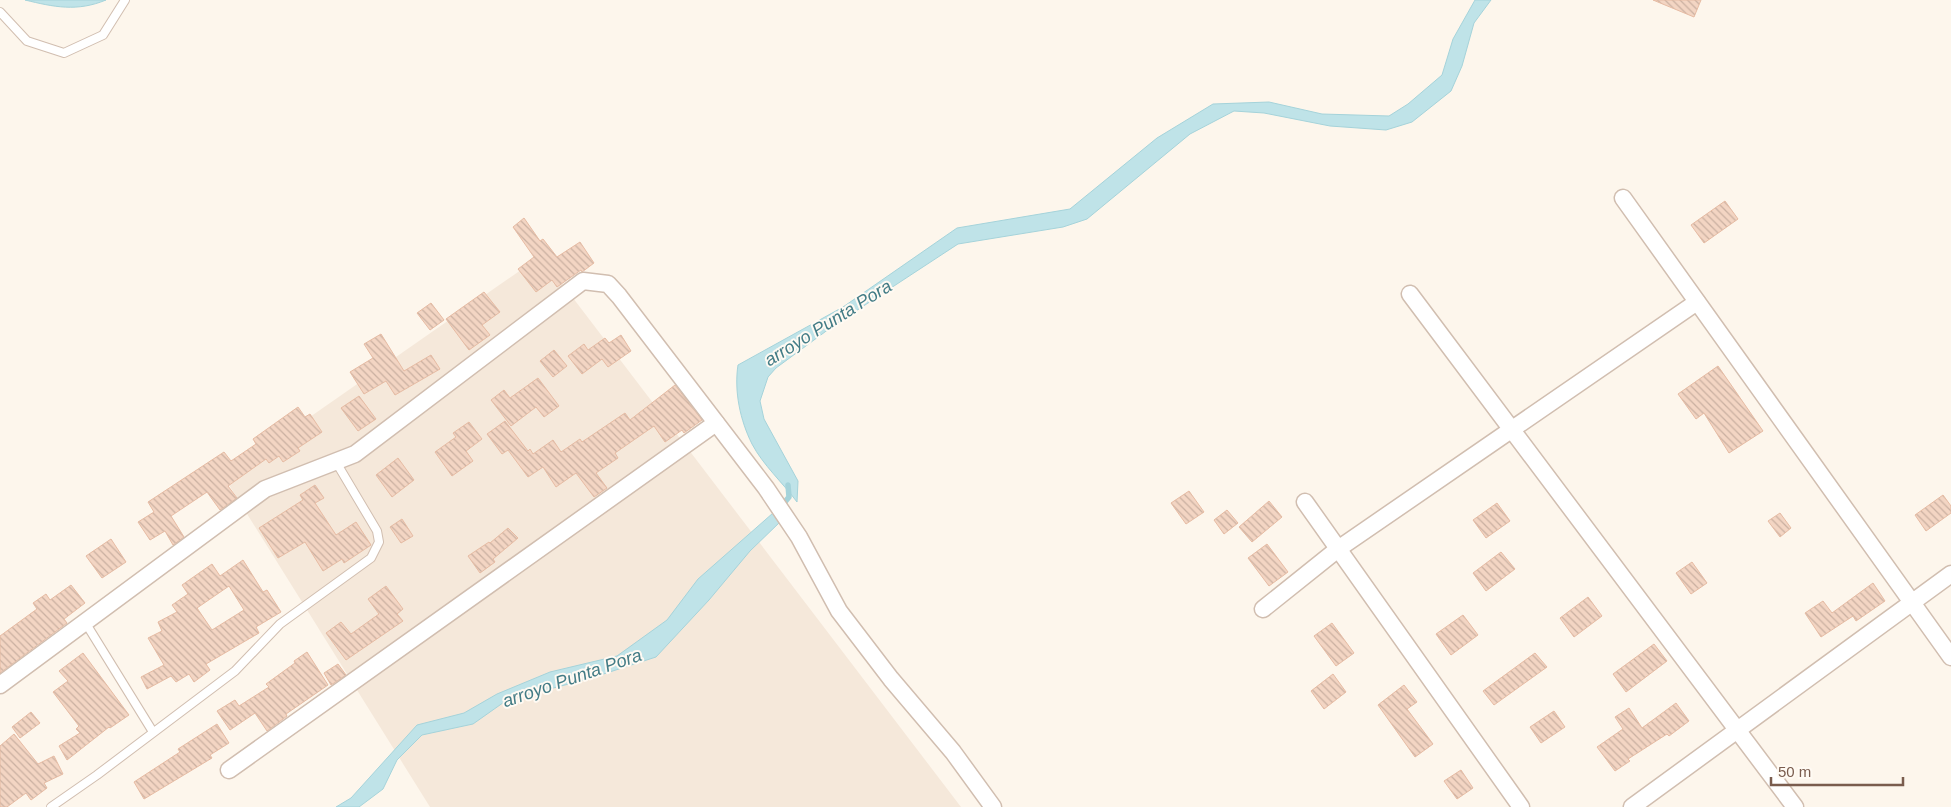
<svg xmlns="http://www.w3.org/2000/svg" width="1951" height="807" font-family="Arial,sans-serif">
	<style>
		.residential { fill: #f5e8da }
		.water { fill: #bfe3e8; stroke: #a5d3da }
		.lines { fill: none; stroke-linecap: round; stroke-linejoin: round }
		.stream { stroke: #a5d3da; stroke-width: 5.5 }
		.building { fill: url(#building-back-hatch); stroke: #e6bba3; fill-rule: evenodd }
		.lane-casing { stroke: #d1beb0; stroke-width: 10 }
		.street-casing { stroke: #d1beb0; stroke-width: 19 }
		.lane { stroke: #fff; stroke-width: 8 }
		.street { stroke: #fff; stroke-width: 16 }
		.labels { text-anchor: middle; stroke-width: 4; stroke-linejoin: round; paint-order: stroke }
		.water-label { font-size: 18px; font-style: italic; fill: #437c86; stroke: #fffaf3 }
	</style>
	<defs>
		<pattern id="building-back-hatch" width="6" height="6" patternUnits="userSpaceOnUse" patternTransform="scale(1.25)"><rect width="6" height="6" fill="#f3d5c3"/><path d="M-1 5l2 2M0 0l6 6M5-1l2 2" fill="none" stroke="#cab0a1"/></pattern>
	</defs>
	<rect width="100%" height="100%" fill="#fdf6ec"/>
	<!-- residential -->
	<path class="residential" d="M 541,256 L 961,807 L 430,807 L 224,477 Z"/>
	<!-- water -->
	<g class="water">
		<path d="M 25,0 L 106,0 C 77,12 54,7 25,0 Z"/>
		<path d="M 1475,0 L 1491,0 L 1474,23 L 1462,66 L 1451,91 L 1412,122 L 1386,130 L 1330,126 L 1264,113 L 1234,111 L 1190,134 L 1087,219 L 1063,227 L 958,244 L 833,326 L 776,368 L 768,377 L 760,401 L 764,419 L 798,481 L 797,502 C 783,483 763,465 752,444 C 740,420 734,391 738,365 L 843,307 L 957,228 L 1070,209 L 1157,138 L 1213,104 L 1269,102 L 1322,114 L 1389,116 L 1408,104 L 1442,75 L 1453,39 Z"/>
		<path d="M 773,513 L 780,522 L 750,551 L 709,600 L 656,657 L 588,679 L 507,700 L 473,724 L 422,735 L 397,760 L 383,789 L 359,807 L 336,807 L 351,798 L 417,725 L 464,713 L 497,694 L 550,672 L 617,656 L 667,620 L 698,579 Z"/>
	</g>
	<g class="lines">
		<!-- stream -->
		<path class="stream" d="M 780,508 L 789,497 L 788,485"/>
	</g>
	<!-- building -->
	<g class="building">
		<path d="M 1653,0 L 1701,0 L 1694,17 Z"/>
		<path d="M 1725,201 L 1738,219 L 1704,243 L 1691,225 Z"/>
		<path d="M 524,218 L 540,241 L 543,239 L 557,257 L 580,242 L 594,263 L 582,272 L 581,270 L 557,287 L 552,280 L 536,292 L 518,269 L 534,257 L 513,227 Z"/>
		<path d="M 484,292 L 500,312 L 482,325 L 490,335 L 469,350 L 446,319 Z"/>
		<path d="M 431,303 L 444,320 L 430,330 L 417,313 Z"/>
		<path d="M 381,334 L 404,371 L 431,355 L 440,369 L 395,395 L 386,381 L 364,394 L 350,372 L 373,358 L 364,344 Z"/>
		<path d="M 621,335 L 631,351 L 608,367 L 602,359 L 582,374 L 568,356 L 584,344 L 588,350 L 605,338 L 609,343 Z"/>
		<path d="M 554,350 L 567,366 L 553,377 L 540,361 Z"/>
		<path d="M 1718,366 L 1763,431 L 1729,453 L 1704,413 L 1696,419 L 1678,394 Z"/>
		<path d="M 538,378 L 559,406 L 544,417 L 536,407 L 511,426 L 491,400 L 504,390 L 510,398 Z"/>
		<path d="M 675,385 L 702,420 L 684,433 L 682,430 L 665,442 L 654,426 L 615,453 L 618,458 L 596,473 L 607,488 L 594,497 L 576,473 L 556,487 L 543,467 L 528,477 L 508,450 L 502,454 L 487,434 L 505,421 L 528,451 L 530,449 L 533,454 L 553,440 L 561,452 L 580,439 L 582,442 L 625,413 L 630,420 Z"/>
		<path d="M 359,396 L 376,419 L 358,431 L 341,408 Z"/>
		<path d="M 298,407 L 305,417 L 310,414 L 322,432 L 298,448 L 300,451 L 283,462 L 279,456 L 269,463 L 266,459 L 228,486 L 237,498 L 220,510 L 207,492 L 171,516 L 184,537 L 173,545 L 165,531 L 150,540 L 138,522 L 154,512 L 148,502 L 224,452 L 231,461 L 256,444 L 253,439 Z"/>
		<path d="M 469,422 L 482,439 L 466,451 L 473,461 L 452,476 L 435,452 L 456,437 L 453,433 Z"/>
		<path d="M 398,458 L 414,480 L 392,497 L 376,475 Z"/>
		<path d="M 315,485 L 324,498 L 315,503 L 336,535 L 356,522 L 371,545 L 344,563 L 342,559 L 323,571 L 305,542 L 278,558 L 259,528 L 303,500 L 300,495 Z"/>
		<path d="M 1189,491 L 1204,512 L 1186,524 L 1171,503 Z"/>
		<path d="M 1943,495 L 1951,506 L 1951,513 L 1926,531 L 1915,515 Z"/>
		<path d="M 1269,501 L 1282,517 L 1252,542 L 1239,527 Z"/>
		<path d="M 1497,503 L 1510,521 L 1486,538 L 1473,520 Z"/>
		<path d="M 1227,510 L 1238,523 L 1224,534 L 1214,520 Z"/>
		<path d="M 1780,513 L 1791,528 L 1780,537 L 1768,521 Z"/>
		<path d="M 402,519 L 413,536 L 401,543 L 390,527 Z"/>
		<path d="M 508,528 L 518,538 L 493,559 L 495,562 L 480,573 L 468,556 L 489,542 L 490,543 Z"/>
		<path d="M 111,539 L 126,562 L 102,578 L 86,556 Z"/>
		<path d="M 1267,544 L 1288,572 L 1269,586 L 1248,558 Z"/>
		<path d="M 1501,552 L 1515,569 L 1486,591 L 1473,573 Z"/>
		<path d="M 243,560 L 263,592 L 267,590 L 281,612 L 256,627 L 259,633 L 206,664 L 210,670 L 194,682 L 189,674 L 176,682 L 171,676 L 147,689 L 141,677 L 164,665 L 148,638 L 162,631 L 158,622 L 177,612 L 172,605 L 188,594 L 182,585 L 212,564 L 220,576 ZM 229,586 L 244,610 L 212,630 L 197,608 Z"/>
		<path d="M 1692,562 L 1707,583 L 1691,594 L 1676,573 Z"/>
		<path d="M 1873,583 L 1885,601 L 1856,621 L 1853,616 L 1821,637 L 1805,613 L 1823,601 L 1832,613 Z"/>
		<path d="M 71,585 L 85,603 L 64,619 L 67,623 L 0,673 L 0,636 L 37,609 L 33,603 L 46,594 L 50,600 Z"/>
		<path d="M 386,586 L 403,609 L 397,614 L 403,621 L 346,660 L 326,633 L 341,622 L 351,634 L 379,614 L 368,599 Z"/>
		<path d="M 1588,597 L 1602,616 L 1574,637 L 1560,618 Z"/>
		<path d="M 1463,615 L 1478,635 L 1451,655 L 1436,634 Z"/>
		<path d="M 1332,623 L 1354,653 L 1336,666 L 1314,636 Z"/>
		<path d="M 1654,644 L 1667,661 L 1626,692 L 1613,674 Z"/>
		<path d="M 307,652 L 328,685 L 286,714 L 287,716 L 267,731 L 255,713 L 230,730 L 217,711 L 235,700 L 239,706 L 269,687 L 266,684 L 295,663 L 294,661 Z"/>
		<path d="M 83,653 L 129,715 L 110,728 L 109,727 L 67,760 L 59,746 L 80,733 L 76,729 L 79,726 L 53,692 L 68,681 L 59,671 Z"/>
		<path d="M 1535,653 L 1547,667 L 1494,705 L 1483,691 Z"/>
		<path d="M 338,664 L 346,675 L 331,685 L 324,673 Z"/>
		<path d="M 1333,674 L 1346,692 L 1324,709 L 1311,691 Z"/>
		<path d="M 1404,685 L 1417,702 L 1407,709 L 1433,744 L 1415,757 L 1378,705 Z"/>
		<path d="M 1676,703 L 1689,721 L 1669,736 L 1667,734 L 1628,759 L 1630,761 L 1615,771 L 1597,747 L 1623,729 L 1615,717 L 1629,708 L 1642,728 Z"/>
		<path d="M 1554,711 L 1565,727 L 1541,743 L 1530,727 Z"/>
		<path d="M 31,712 L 40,723 L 20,738 L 12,727 Z"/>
		<path d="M 217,724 L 229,743 L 210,755 L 212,758 L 144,799 L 134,782 L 180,752 L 178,749 Z"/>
		<path d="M 14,734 L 38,764 L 54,756 L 63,774 L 44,783 L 47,788 L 31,800 L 26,793 L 7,807 L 0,807 L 0,746 Z"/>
		<path d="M 1461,770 L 1473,788 L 1457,799 L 1444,781 Z"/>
	</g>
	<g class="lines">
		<!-- lane casing -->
		<g class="lane-casing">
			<g id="lane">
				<path d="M 0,12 L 27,41 L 64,53 L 103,35 L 125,0"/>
				<path d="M 85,622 L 153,732"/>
				<path d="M 51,807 L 97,775 L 235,671 L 280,624 L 371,558 L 379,542 L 377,531 L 336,462"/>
			</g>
		</g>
		<!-- street casing -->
		<g class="street-casing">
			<g id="street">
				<path d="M 1623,198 L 1951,657"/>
				<path d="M 1410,294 L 1795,807"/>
				<path d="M 1305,502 L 1521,807"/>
				<path d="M 1263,609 L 1338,549 L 1697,302"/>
				<path d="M 0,685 L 265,489 L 355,454 L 583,281 L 608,284 L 619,296 L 766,488 L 799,537 L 839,611 L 891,679 L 953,752 L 993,807"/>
				<path d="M 229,770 L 716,423"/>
				<path d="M 1632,807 L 1951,574"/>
			</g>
		</g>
		<!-- lane -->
		<use href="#lane" class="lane"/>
		<!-- street -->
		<use href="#street" class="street"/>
	</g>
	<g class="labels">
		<!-- water labels -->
		<g class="water-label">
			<text transform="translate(828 323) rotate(-32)" y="6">arroyo Punta Pora</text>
			<text transform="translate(572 678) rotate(-19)" y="6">arroyo Punta Pora</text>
		</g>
	</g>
	<!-- scale -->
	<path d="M1771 777v8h132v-8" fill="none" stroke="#7a5c4d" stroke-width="2.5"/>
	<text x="1778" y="777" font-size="15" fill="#7a5c4d" stroke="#fffaf3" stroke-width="4" paint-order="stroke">50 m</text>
</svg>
